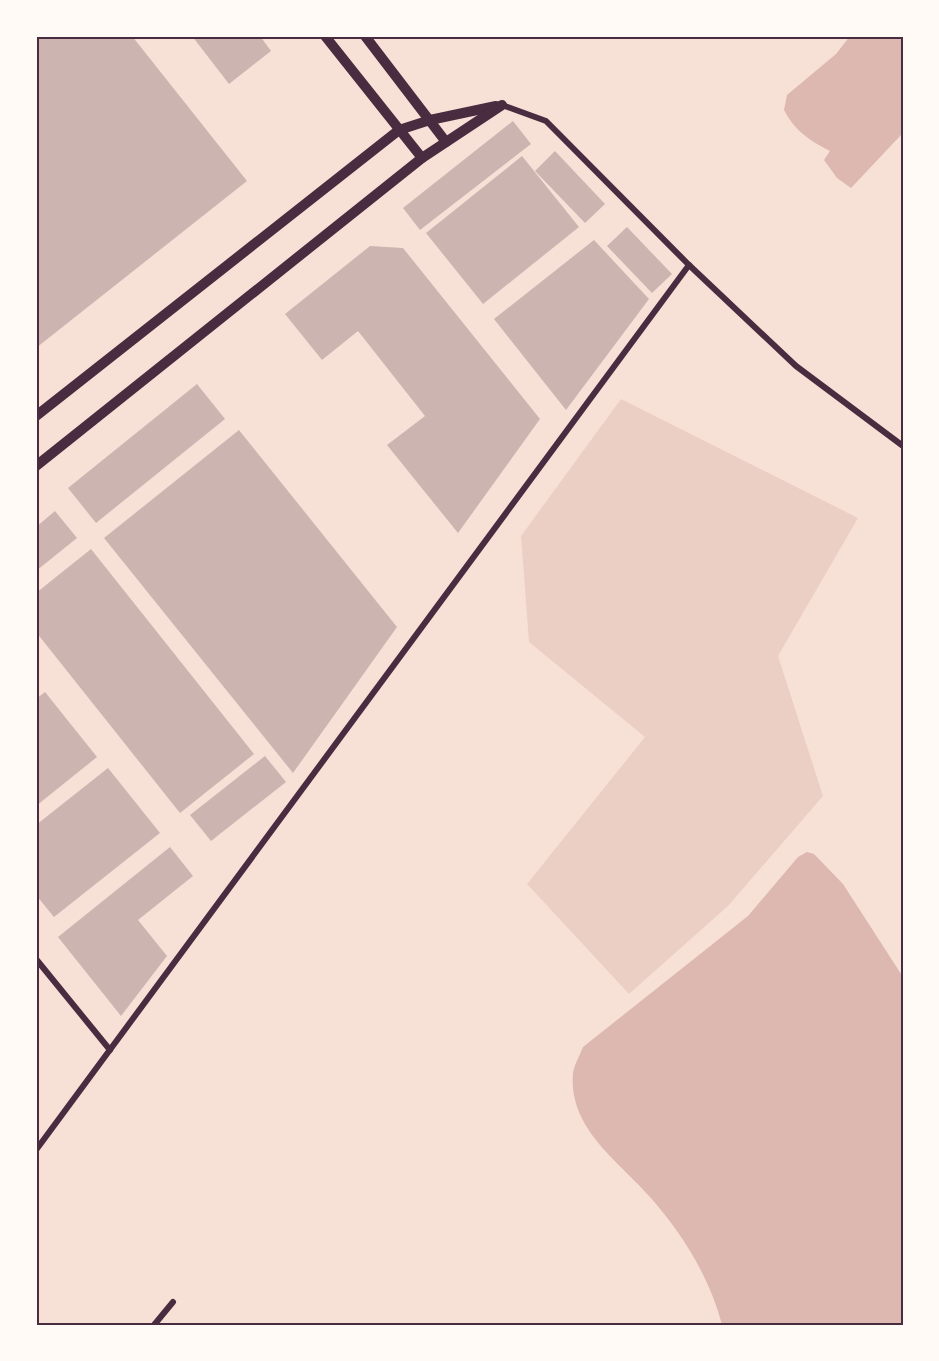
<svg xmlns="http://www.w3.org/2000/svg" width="939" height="1361" font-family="'Source Sans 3',sans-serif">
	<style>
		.green { fill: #ebcfc5 }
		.water { fill: #dcb8b0 }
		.building { fill: #ccb4b1 }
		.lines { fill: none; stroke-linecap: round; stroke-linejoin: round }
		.minor { stroke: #4a2c40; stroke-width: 6 }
		.tertiary { stroke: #4a2c40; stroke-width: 10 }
		.neatline { fill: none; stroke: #4a2c40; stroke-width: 2 }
	</style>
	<rect width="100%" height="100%" fill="#f7e1d7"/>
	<!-- green -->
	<path class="green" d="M 621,399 L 858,518 L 778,656 L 823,796 L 728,906 L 629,994 L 527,884 L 645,737 L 529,642 L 521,536 Z"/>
	<!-- water -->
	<g class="water">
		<path d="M 850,36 L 903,36 L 903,130 L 901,135 L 851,188 L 837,178 L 824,160 L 830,151 C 810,141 794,130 784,110 L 787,95 L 836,54 Z"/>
		<path d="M 807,852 L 814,854 L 843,884 L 903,977 L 903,1325 L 722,1325 C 710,1278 682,1233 650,1197 C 618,1161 568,1128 573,1073 C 574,1065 580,1055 583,1047 L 748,916 L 798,857 Z"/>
	</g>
	<!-- building -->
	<g class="building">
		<path d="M 39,36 L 132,36 L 247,181 L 36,348 L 36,38 Z"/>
		<path d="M 192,36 L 260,36 L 271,51 L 229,84 Z"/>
		<path d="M 513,121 L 531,144 L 420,230 L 403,208 Z"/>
		<path d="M 555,151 L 605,204 L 585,223 L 535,171 Z"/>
		<path d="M 522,156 L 579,227 L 483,304 L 426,233 Z"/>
		<path d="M 627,227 L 672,274 L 652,293 L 607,246 Z"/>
		<path d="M 594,240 L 649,299 L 566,410 L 494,319 Z"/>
		<path d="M 370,246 L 403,248 L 540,419 L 458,533 L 387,445 L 425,416 L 358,331 L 322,360 L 285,314 Z"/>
		<path d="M 197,384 L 225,419 L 96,523 L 68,488 Z"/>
		<path d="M 239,430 L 397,627 L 293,773 L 104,538 Z"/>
		<path d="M 55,511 L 77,538 L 36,571 L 36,527 Z"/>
		<path d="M 91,549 L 254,754 L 180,813 L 36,632 L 36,593 Z"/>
		<path d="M 45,692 L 97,757 L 36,806 L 36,699 Z"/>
		<path d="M 265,756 L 286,782 L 211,841 L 190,815 Z"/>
		<path d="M 108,768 L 160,833 L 54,917 L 36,895 L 36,825 Z"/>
		<path d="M 170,847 L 193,876 L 138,920 L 167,956 L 121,1016 L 58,937 Z"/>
	</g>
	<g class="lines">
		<!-- minor -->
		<g class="minor">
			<path d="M 502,105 L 546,121 L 689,265 L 796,366 L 903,446"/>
			<path d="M 36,959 L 110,1050"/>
			<path d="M 36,1150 L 689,265"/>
			<path d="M 154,1325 L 173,1302"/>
		</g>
		<!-- tertiary -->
		<g class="tertiary">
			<path d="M 325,36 L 422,158"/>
			<path d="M 365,36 L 446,142"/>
			<path d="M 36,416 L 399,130 L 430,120 L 496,106"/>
			<path d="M 36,466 L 422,158 L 502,105"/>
		</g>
	</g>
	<!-- border -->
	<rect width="939" height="1361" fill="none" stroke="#fffaf5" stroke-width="75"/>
	<rect x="38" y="38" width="864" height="1286" class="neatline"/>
</svg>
